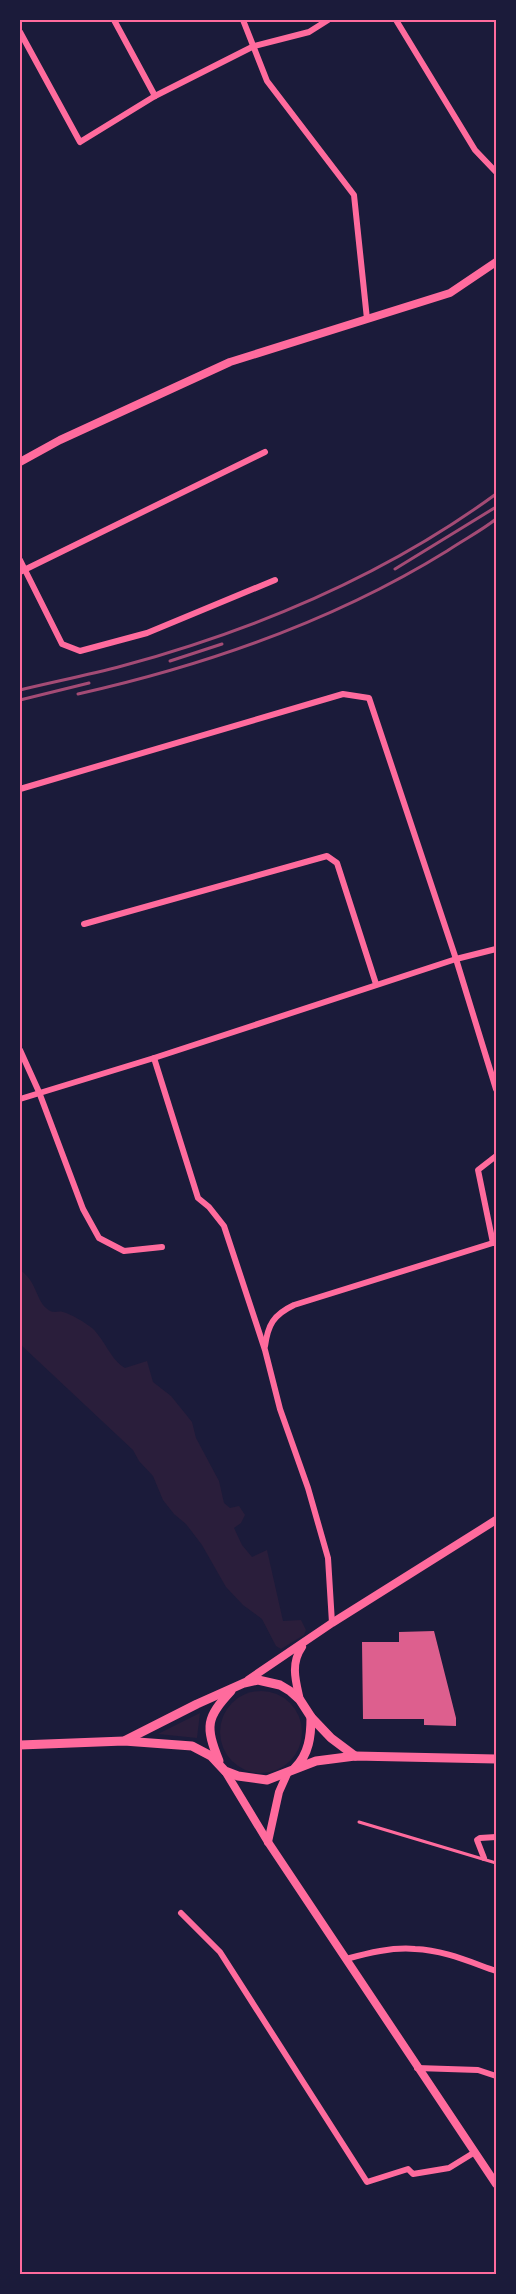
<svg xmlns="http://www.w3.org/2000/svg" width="516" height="2294" font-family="'PT Serif',serif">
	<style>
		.green { fill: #2a1e3b }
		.building { fill: #dd5f8e }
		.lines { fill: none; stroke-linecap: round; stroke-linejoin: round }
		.service { stroke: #ff6b9d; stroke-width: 3 }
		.minor { stroke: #ff6b9d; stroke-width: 6 }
		.tertiary { stroke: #ff6b9d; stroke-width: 8 }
		.secondary { stroke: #ff6b9d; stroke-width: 8 }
		.primary { stroke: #ff6b9d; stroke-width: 9 }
		.rail { stroke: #a44b75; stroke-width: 3 }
		.neatline { fill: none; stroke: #ff6b9d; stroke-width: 2 }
	</style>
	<rect width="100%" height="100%" fill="#1b1b3a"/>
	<!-- green -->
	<g class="green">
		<path d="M 20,1270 C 36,1280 36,1299 46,1308 C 54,1315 56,1310 63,1312 C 73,1315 84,1322 92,1328 C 105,1340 110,1359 125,1368 L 147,1361 L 153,1382 L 171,1396 L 192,1422 L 196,1438 L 219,1481 L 224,1503 L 230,1508 L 239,1506 L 245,1515 L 241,1523 L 234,1528 L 242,1545 L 252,1557 L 267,1550 L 283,1621 L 301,1620 L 306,1630 L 304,1635 L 281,1649 L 276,1646 L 262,1619 L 243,1605 L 226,1587 L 202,1545 L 186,1524 L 174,1514 L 163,1500 L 153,1476 L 139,1461 L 133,1450 L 20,1344 Z"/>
		<circle cx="261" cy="1732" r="41"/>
		<path d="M 200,1713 L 197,1738 L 158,1734 Z"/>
	</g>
	<!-- building -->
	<path class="building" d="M 434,1631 L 456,1718 L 456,1726 L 424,1725 L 424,1719 L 363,1719 L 362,1642 L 399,1642 L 399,1632 Z"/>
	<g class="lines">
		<!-- service -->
		<path class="service" d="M 359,1822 L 496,1863"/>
		<!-- minor -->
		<g class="minor">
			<path d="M 114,20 L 155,96"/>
			<path d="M 243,20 L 267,81 L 354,195 L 367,319"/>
			<path d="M 396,20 L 475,150 L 496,172"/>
			<path d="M 20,32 L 80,142 L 155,96 L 254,46 L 309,32 L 328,20"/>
			<path d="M 20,560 L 62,644 L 80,651 L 147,633 L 275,580"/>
			<path d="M 20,572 L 265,452"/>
			<path d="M 20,789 L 343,694 L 369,698 L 456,959 L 496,1089"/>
			<path d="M 84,924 L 327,856 L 337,863 L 376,984"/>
			<path d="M 20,1050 L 39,1092 L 83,1209 L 99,1238 L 124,1251 L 162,1247"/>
			<path d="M 154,1058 L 198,1198 L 209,1207 L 224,1226 L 265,1350 L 280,1409 L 308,1488 L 328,1558 L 332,1623"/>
			<path d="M 20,1099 L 154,1058 L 456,959 L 496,949"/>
			<path d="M 493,1243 L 478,1170 L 496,1156"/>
			<path d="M 265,1346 C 268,1325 273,1315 294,1305 L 496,1242"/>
			<path d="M 484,1858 L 477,1840 L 480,1838 L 496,1837"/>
			<path d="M 181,1913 L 220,1952 L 367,2182 L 408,2169 L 413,2174 L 449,2168 L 475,2152"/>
			<path d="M 346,1959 C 368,1953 392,1947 415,1949 C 443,1950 470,1962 496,1971"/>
			<path d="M 417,2068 L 478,2070 L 496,2076"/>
		</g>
		<!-- tertiary -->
		<g class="tertiary">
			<path d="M 20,462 L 60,440 L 230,362 L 450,293 L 496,262"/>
			<path d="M 248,1680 L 332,1623 L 496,1520"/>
			<path d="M 300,1700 C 296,1682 290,1664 302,1647"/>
		</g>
		<!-- secondary -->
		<g class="secondary">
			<path d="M 225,1771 L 268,1842 L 496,2184"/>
			<path d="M 268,1842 L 279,1792 L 287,1774"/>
		</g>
		<!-- primary -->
		<g class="primary">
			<path d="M 126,1740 L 197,1704 L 244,1683 L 258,1680 L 280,1685 L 290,1691 L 300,1700 L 311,1717 L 331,1738 L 355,1756"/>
			<path d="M 20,1745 L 124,1741 L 192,1746 L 211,1756 L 225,1771 L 238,1776 L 267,1780 L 316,1761 L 355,1756 L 496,1759"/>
			<path d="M 219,1761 C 205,1726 206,1718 231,1691"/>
			<path d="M 295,1768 C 309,1754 311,1736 311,1717"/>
		</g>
		<!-- rail -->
		<g class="rail">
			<path d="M 395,569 L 496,507"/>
			<path d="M 170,661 L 222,644"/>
			<path d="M 20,690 C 53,682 88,675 122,666 C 255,630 384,576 496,494"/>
			<path d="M 78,694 C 207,665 334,621 447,551 C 463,540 481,531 496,519"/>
			<path d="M 20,700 L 89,683"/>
		</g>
	</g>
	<!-- border -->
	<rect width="516" height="2294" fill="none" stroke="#1b1b3a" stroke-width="42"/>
	<rect x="21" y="21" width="474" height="2252" class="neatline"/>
</svg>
